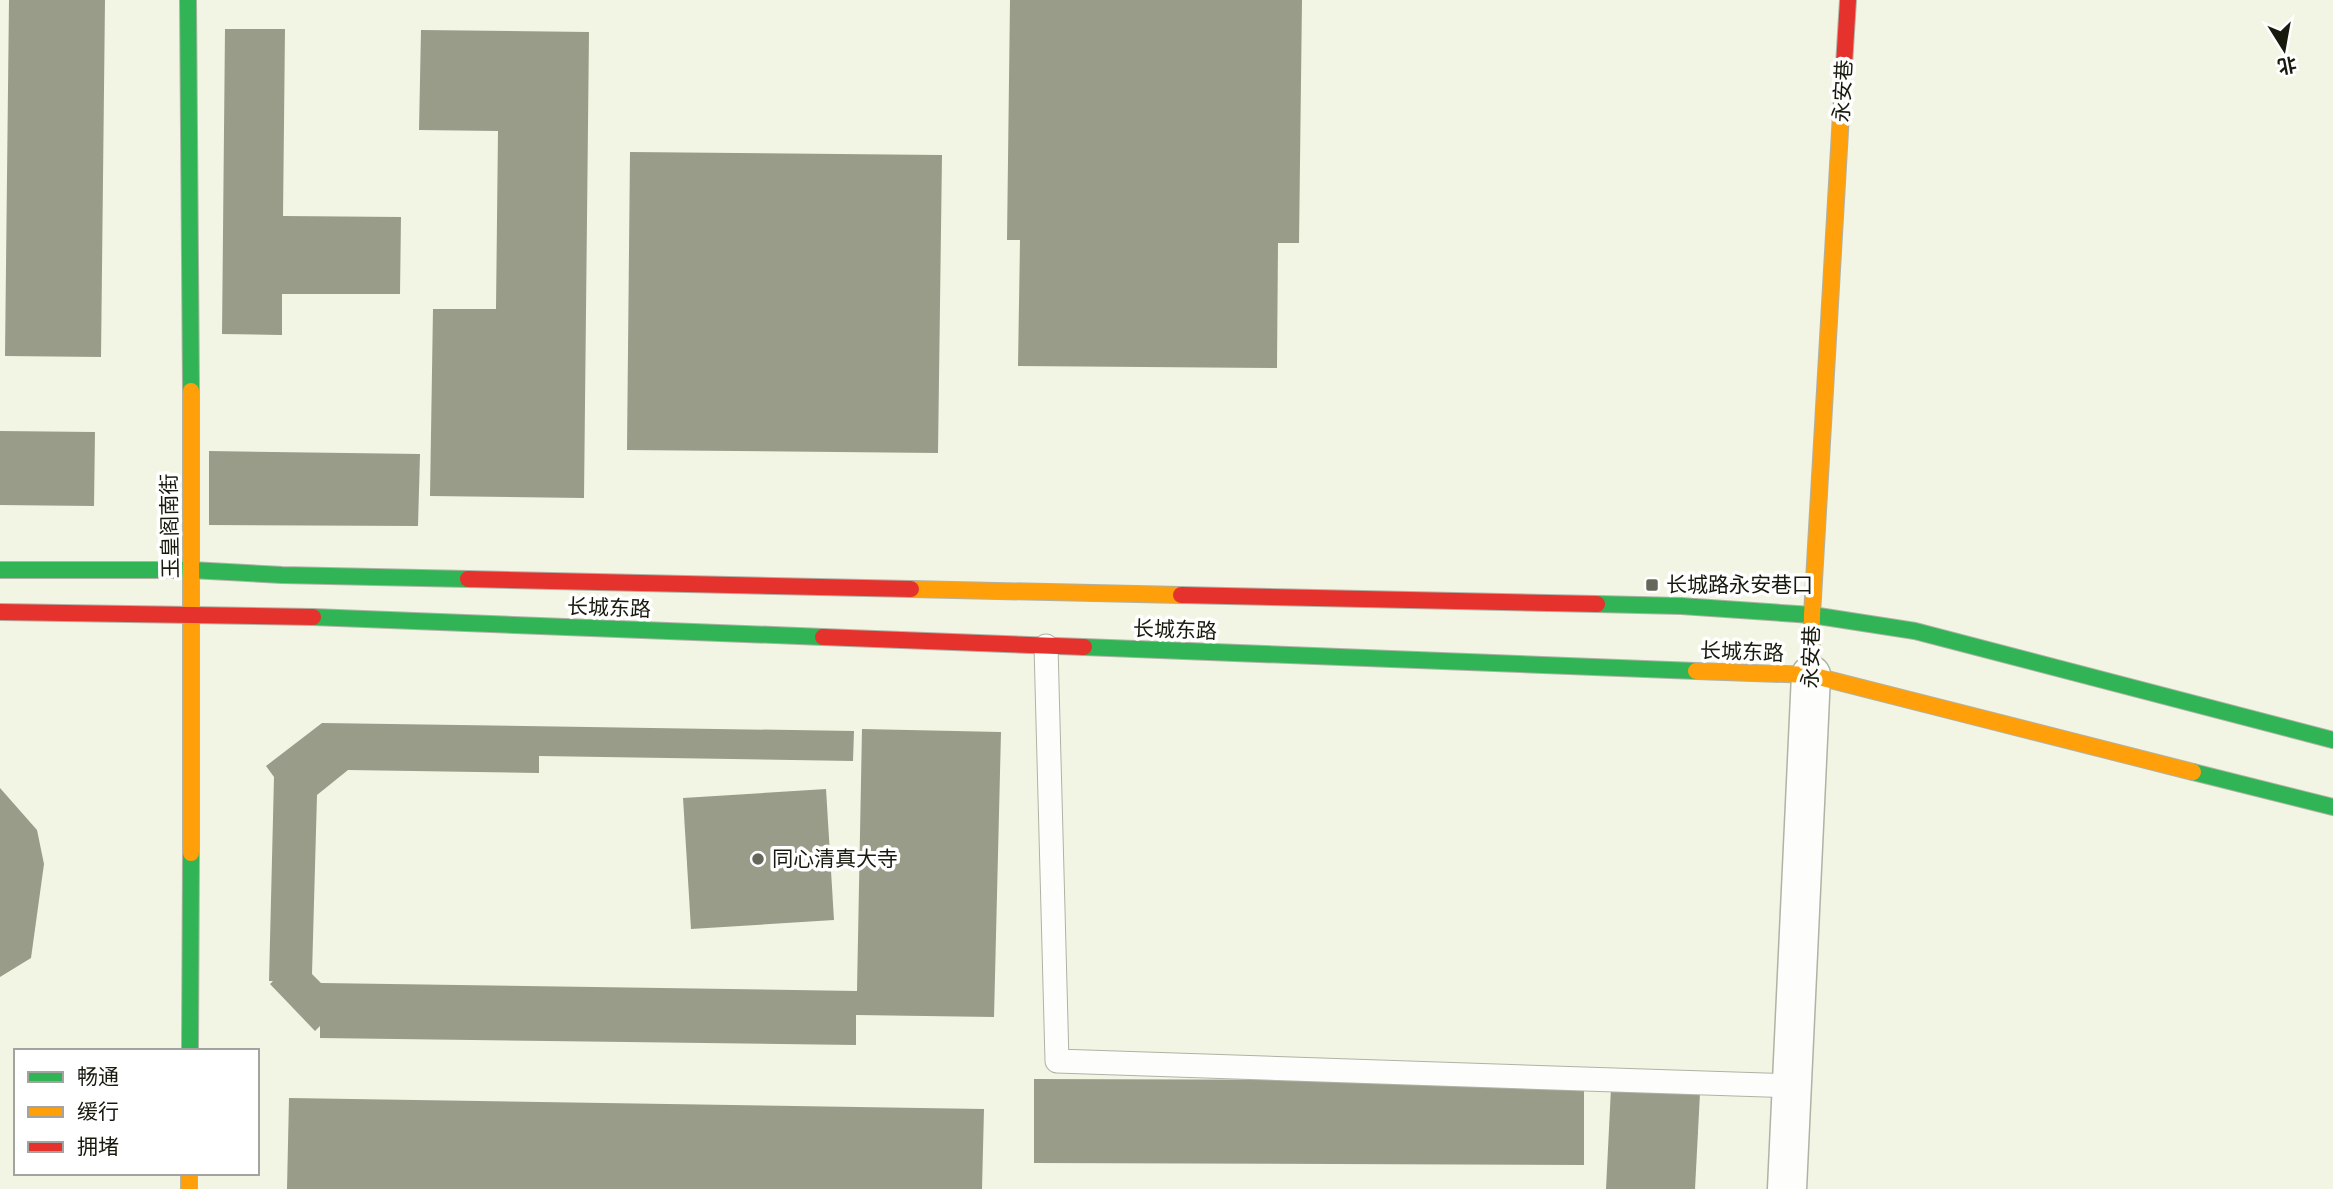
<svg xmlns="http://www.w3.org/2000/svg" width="2333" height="1189" font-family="Karla,'Noto Sans SC',sans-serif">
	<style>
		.building { fill: #999c89 }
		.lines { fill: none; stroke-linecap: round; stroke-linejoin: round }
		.lane-casing { stroke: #b0b2a5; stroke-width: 25 }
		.street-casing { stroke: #b0b2a5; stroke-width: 41 }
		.fast-casing { stroke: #b0b2a5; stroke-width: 18 }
		.slow-casing { stroke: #b0b2a5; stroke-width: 18 }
		.jam-casing { stroke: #b0b2a5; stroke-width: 18 }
		.lane { stroke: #fdfefb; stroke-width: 23 }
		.street { stroke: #fdfefb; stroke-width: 38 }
		.fast { stroke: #30b455; stroke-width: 16 }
		.slow { stroke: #ff9f0a; stroke-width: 16 }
		.jam { stroke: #e5322d; stroke-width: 16 }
		.poi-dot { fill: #646759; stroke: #fff; stroke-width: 2.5 }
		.labels { text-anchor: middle; stroke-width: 7; stroke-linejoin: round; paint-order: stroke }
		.street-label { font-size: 21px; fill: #181a0e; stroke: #fff }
		.poi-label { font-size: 21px; fill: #181a0e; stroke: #fff; text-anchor: start }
	</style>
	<rect width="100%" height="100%" fill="#f2f5e4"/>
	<!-- building -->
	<g class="building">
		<path d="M 9,0 L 105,0 L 101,357 L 5,356 Z"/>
		<path d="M 1010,0 L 1302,0 L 1299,243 L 1278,243 L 1277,368 L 1018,366 L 1020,240 L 1007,240 Z"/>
		<path d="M 225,29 L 285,29 L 283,216 L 401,217 L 400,294 L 282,294 L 282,335 L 222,334 Z"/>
		<path d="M 421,30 L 589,32 L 584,498 L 430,496 L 433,309 L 496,309 L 498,131 L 419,130 Z"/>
		<path d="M 630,152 L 942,155 L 938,453 L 627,450 Z"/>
		<path d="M 0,431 L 95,432 L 94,506 L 0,505 Z"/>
		<path d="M 209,451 L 420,454 L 418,526 L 209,525 Z"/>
		<path d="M 322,723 L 854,731 L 853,761 L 539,756 L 539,773 L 348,770 L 317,795 L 312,974 L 321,983 L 857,991 L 862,729 L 1001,732 L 994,1017 L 856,1015 L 856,1045 L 320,1038 L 320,1026 L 315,1031 L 270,984 L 273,981 L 269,981 L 274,777 L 266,766 Z"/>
		<path d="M 0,788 L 37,830 L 44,864 L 31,958 L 0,977 Z"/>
		<path d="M 826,789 L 834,920 L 691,929 L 683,798 Z"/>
		<path d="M 1034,1079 L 1584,1081 L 1584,1165 L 1034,1163 Z"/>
		<path d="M 1611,1088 L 1700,1093 L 1695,1189 L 1606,1189 Z"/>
		<path d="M 289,1098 L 984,1109 L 982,1189 L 287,1189 Z"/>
	</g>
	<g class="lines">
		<!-- lane casing -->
		<g class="lane-casing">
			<path id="lane" d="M 1046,646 L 1057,1061 L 1792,1086"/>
		</g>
		<!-- street casing -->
		<g class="street-casing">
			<path id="street" d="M 1787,1189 L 1811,675"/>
		</g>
		<!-- fast casing -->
		<g class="fast-casing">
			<g id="fast">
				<path d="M 188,0 L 191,391"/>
				<path d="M 0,570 L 191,570 L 282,575 L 468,579"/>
				<path d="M 1597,604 L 1681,606 L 1812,615 L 1915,631 L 2333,740"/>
				<path d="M 313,617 L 823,637"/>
				<path d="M 1084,647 L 1696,671"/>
				<path d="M 2193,772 L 2333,807"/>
				<path d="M 190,1051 L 191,853"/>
			</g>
		</g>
		<!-- slow casing -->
		<g class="slow-casing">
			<g id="slow">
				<path d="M 191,391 L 191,853"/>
				<path d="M 911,589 L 1181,595"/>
				<path d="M 1696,671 L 1811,675 L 2193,772"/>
				<path d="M 1811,675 L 1812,615 L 1841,114"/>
				<path d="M 189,1173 L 189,1189"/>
			</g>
		</g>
		<!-- jam casing -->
		<g class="jam-casing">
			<g id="jam">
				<path d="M 1841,114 L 1848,0"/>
				<path d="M 468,579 L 911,589"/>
				<path d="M 1181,595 L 1597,604"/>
				<path d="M 0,612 L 313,617"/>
				<path d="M 823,637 L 1084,647"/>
			</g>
		</g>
		<!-- lane -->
		<use href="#lane" class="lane"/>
		<!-- street -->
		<use href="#street" class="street"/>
		<!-- fast -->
		<use href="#fast" class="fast"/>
		<!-- slow -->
		<use href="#slow" class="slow"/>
		<!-- jam -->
		<use href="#jam" class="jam"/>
	</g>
	<!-- markers -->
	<g class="poi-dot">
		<rect x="1645" y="578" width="14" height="14" rx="3.5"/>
		<circle cx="758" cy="859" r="7"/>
	</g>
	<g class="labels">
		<!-- street labels -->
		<g class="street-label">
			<text transform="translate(1843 91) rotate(-87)" y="7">永安巷</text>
			<text transform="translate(170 526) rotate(-91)" y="7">玉皇阁南街</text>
			<text transform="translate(609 608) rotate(2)" y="7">长城东路</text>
			<text transform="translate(1175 630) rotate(2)" y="7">长城东路</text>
			<text transform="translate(1742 652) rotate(2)" y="7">长城东路</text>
			<text transform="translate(1811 657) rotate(-88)" y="7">永安巷</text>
		</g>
		<!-- poi labels -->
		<g class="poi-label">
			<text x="1666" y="592">长城路永安巷口</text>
			<text x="772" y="866">同心清真大寺</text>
		</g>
	</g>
	<!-- legend -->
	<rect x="14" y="1049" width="245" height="126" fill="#ffffff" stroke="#a3a39f" stroke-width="2"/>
	<rect x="28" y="1072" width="35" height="10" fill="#30b455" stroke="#a3a39f" stroke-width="2"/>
	<text x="77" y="1084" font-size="21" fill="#181a0e">畅通</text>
	<rect x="28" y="1107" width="35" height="10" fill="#ff9f0a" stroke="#a3a39f" stroke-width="2"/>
	<text x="77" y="1119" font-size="21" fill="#181a0e">缓行</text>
	<rect x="28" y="1142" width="35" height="10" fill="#e5322d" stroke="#a3a39f" stroke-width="2"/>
	<text x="77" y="1154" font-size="21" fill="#181a0e">拥堵</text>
	<!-- north arrow -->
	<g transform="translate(2284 49) rotate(169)" stroke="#ffffff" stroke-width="5" paint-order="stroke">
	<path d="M0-5L12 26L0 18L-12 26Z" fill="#181a0e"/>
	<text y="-10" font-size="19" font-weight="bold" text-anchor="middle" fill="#181a0e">北</text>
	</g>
</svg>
